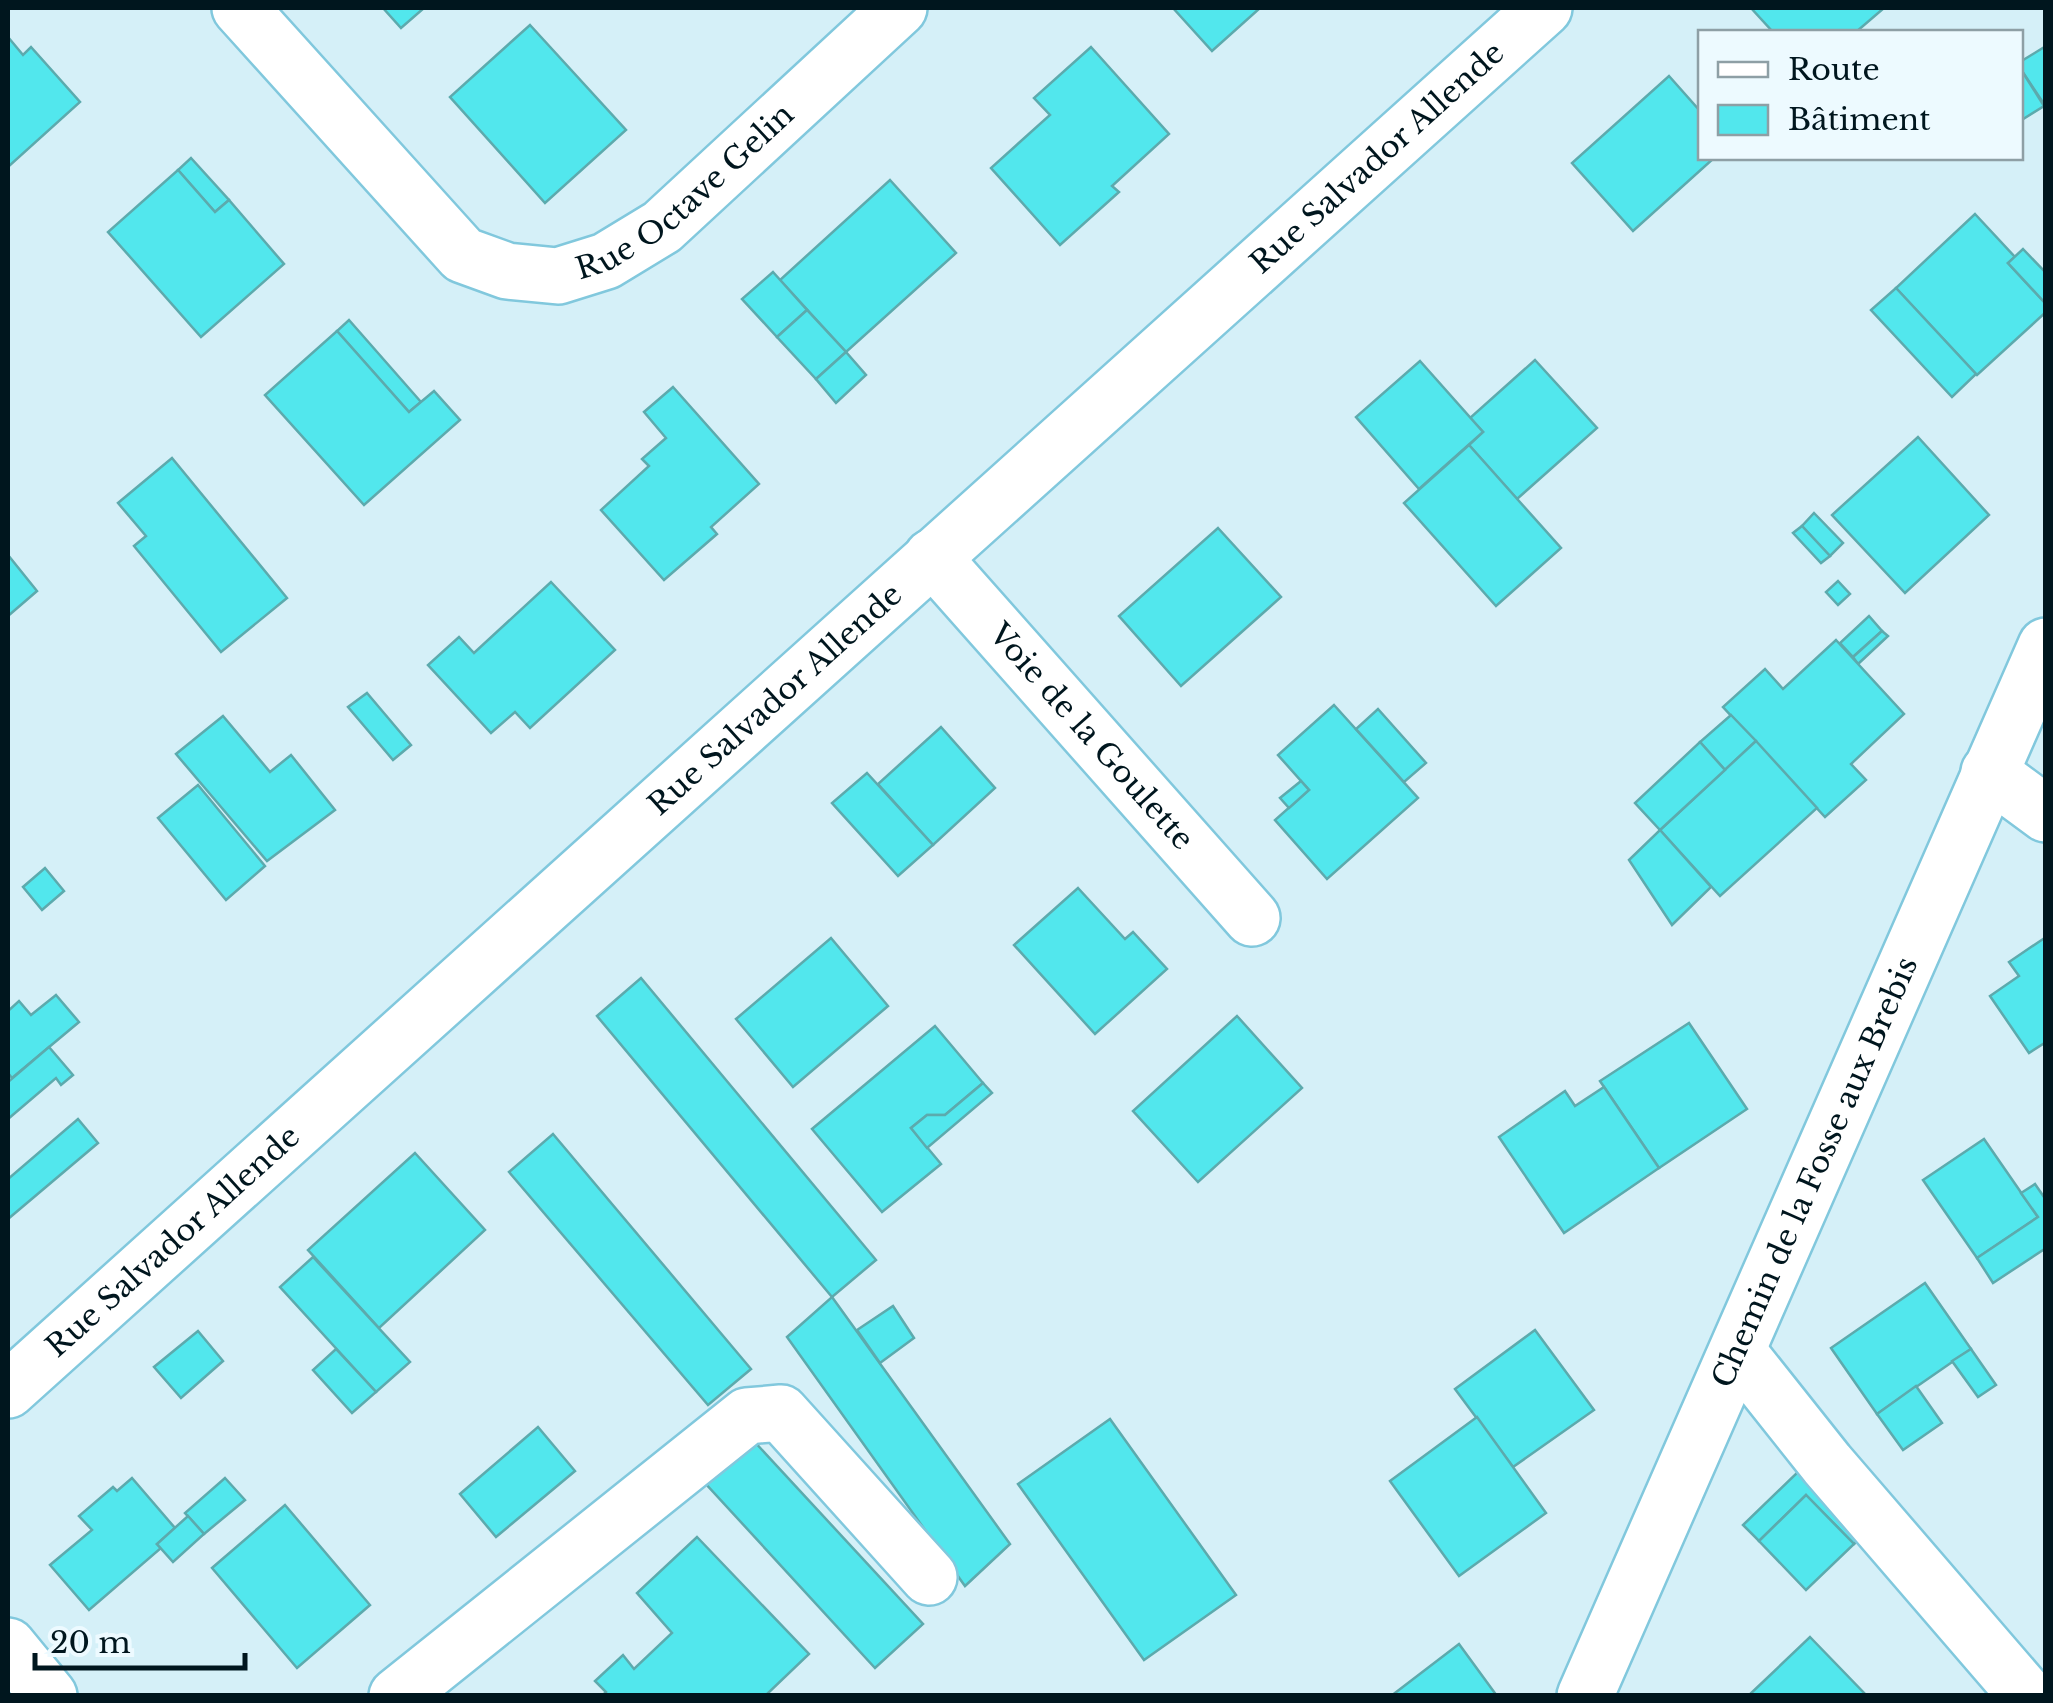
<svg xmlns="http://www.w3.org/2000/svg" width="2053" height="1703" font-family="'Libre Baskerville',serif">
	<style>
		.building { fill: #52e7ed; stroke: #5caaad; stroke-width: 2.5 }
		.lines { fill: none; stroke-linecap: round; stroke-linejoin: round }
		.minor-casing { stroke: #81c8dd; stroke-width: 60 }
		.minor { stroke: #fff; stroke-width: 55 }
		.labels { text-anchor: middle; stroke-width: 9; stroke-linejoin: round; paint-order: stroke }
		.street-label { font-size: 30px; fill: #00161e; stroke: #edfaff }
	</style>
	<rect width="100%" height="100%" fill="#d5f0f8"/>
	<!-- building -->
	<g class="building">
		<path d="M 383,8 L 424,8 L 401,28 Z"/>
		<path d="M 1173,8 L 1260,8 L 1212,51 Z"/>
		<path d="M 1751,8 L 1884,8 L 1856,32 L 1773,32 Z"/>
		<path d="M 530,25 L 626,130 L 545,203 L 450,97 Z"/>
		<path d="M 8,37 L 23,55 L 31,47 L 80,102 L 8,167 Z"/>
		<path d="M 2046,46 L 2046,107 L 2020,68 L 2020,62 Z"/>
		<path d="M 1091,47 L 1169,134 L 1112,186 L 1119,192 L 1060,245 L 991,168 L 1050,115 L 1034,98 Z"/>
		<path d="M 2020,68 L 2044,106 L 2020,121 Z"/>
		<path d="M 1669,76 L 1700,111 L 1700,158 L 1714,158 L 1633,231 L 1572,163 Z"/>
		<path d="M 191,158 L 229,200 L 215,212 L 178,170 Z"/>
		<path d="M 178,170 L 215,212 L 229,200 L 284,264 L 201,337 L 108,232 Z"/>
		<path d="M 890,180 L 956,253 L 846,352 L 780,280 Z"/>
		<path d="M 1975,214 L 2015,257 L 2008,263 L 2046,304 L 2046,312 L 1977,375 L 1896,288 Z"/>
		<path d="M 2023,249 L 2046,273 L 2046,304 L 2008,263 Z"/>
		<path d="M 773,272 L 807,310 L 777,337 L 742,299 Z"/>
		<path d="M 1896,288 L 1976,374 L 1952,397 L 1871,310 Z"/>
		<path d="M 807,310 L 846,352 L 816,379 L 777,337 Z"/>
		<path d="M 349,320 L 421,402 L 409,412 L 337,331 Z"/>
		<path d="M 337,331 L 409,412 L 434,391 L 460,420 L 364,505 L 265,395 Z"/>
		<path d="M 846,352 L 866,375 L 836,403 L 816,379 Z"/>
		<path d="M 1535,360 L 1597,428 L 1517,499 L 1469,445 L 1483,432 L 1470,418 Z"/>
		<path d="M 1420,361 L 1483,432 L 1419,489 L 1356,417 Z"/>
		<path d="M 673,387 L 759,484 L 711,527 L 717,534 L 664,580 L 601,510 L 649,466 L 642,459 L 666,438 L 644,412 Z"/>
		<path d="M 1918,437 L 1989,515 L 1905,593 L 1832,515 Z"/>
		<path d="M 1469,445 L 1561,548 L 1496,606 L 1404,503 Z"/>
		<path d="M 172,458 L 287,598 L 221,652 L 134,546 L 146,536 L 118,503 Z"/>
		<path d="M 1814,513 L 1843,543 L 1830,556 L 1802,526 Z"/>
		<path d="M 1802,526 L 1830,556 L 1821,563 L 1793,533 Z"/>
		<path d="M 1218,528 L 1281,597 L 1181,686 L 1119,616 Z"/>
		<path d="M 8,555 L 37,591 L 8,616 Z"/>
		<path d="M 1838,581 L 1850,594 L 1838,605 L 1826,592 Z"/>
		<path d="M 551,582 L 615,650 L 530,728 L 515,712 L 491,733 L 428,665 L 459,637 L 474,653 Z"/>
		<path d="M 1869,616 L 1882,631 L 1853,657 L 1840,643 Z"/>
		<path d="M 1882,631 L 1888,636 L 1858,664 L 1853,657 Z"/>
		<path d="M 1836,640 L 1904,714 L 1851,764 L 1866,780 L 1825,817 L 1723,707 L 1765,669 L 1783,689 Z"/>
		<path d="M 367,693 L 411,745 L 393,760 L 348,707 Z"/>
		<path d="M 1334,705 L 1418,798 L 1327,879 L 1275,820 L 1309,790 L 1278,755 Z"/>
		<path d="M 1378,709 L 1426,763 L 1404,782 L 1356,729 Z"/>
		<path d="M 1731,715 L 1756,741 L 1725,770 L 1700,742 Z"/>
		<path d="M 223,716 L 270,772 L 291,755 L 335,810 L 267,861 L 176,754 Z"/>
		<path d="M 941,727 L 995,788 L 933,845 L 878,784 Z"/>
		<path d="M 1756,741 L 1817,808 L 1720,896 L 1660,830 Z"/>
		<path d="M 1700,742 L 1725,770 L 1660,830 L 1635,803 Z"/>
		<path d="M 867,773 L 933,845 L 898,876 L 832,803 Z"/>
		<path d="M 1301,781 L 1309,790 L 1289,808 L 1280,798 Z"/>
		<path d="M 198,785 L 265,866 L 226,900 L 158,818 Z"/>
		<path d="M 1660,830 L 1711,887 L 1672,925 L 1629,860 Z"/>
		<path d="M 45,868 L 64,891 L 42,910 L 23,887 Z"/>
		<path d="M 1078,888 L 1125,939 L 1133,932 L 1167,969 L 1095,1034 L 1014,945 Z"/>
		<path d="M 2046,937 L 2046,1042 L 2029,1053 L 1990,996 L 2019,976 L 2009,962 Z"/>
		<path d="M 831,938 L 888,1006 L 793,1087 L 736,1019 Z"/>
		<path d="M 641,978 L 876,1260 L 832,1297 L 597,1016 Z"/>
		<path d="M 56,995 L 79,1022 L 12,1078 L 8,1073 L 8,1011 L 19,1001 L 31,1015 Z"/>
		<path d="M 1237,1016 L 1302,1088 L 1198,1182 L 1133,1111 Z"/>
		<path d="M 1689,1023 L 1747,1109 L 1659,1168 L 1600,1081 Z"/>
		<path d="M 935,1026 L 983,1083 L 945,1115 L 927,1115 L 911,1128 L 941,1164 L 882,1212 L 812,1129 Z"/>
		<path d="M 49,1047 L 73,1075 L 61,1085 L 56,1078 L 8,1119 L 8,1082 Z"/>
		<path d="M 983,1083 L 992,1093 L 927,1148 L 911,1128 L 927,1115 L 945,1115 Z"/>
		<path d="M 1604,1087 L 1659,1168 L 1564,1233 L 1499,1137 L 1565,1091 L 1575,1106 Z"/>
		<path d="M 78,1119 L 98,1143 L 8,1219 L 8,1179 Z"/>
		<path d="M 553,1134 L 751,1369 L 708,1405 L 509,1172 Z"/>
		<path d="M 1984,1139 L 2038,1217 L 1977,1258 L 1923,1180 Z"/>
		<path d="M 415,1153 L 485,1230 L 379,1328 L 308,1250 Z"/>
		<path d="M 2035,1184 L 2046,1200 L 2046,1248 L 1993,1283 L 1977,1258 L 2038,1217 L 2021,1193 Z"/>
		<path d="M 313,1257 L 410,1362 L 376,1392 L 280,1287 Z"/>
		<path d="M 1925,1283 L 1971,1349 L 1877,1414 L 1831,1348 Z"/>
		<path d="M 832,1297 L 1010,1544 L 965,1586 L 787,1337 Z"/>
		<path d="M 893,1306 L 914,1338 L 880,1363 L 857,1330 Z"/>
		<path d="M 1535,1330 L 1594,1410 L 1513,1467 L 1455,1389 Z"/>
		<path d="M 198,1331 L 223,1361 L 181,1398 L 154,1367 Z"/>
		<path d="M 336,1349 L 376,1392 L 352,1413 L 313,1370 Z"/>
		<path d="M 1971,1349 L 1996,1385 L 1978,1397 L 1952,1361 Z"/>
		<path d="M 1916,1386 L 1942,1423 L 1903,1450 L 1877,1414 Z"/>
		<path d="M 1477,1417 L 1546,1513 L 1459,1576 L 1390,1481 Z"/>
		<path d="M 1110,1419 L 1236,1595 L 1144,1660 L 1018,1484 Z"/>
		<path d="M 538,1427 L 575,1471 L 496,1537 L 460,1494 Z"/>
		<path d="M 752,1439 L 923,1624 L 875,1668 L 705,1483 Z"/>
		<path d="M 1801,1469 L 1864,1534 L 1854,1544 L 1806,1495 L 1759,1541 L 1743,1525 Z"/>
		<path d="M 132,1478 L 175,1528 L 157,1544 L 161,1548 L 89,1610 L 50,1565 L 92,1530 L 79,1516 L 113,1487 L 117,1491 Z"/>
		<path d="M 225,1478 L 245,1500 L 204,1534 L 185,1513 Z"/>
		<path d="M 1806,1495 L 1854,1544 L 1806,1590 L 1759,1541 Z"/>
		<path d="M 285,1505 L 370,1605 L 297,1668 L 212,1568 Z"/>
		<path d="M 188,1516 L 204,1534 L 173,1562 L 157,1544 Z"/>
		<path d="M 697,1537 L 809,1654 L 765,1696 L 602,1696 L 606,1692 L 595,1681 L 623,1655 L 634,1669 L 672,1633 L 637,1593 Z"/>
		<path d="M 1810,1637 L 1867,1696 L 1748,1696 L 1765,1680 Z"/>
		<path d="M 1459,1644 L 1497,1696 L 1391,1696 Z"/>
	</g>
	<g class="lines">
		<!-- minor casing -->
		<g class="minor-casing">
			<g id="minor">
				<path id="s1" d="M 240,8 L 463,255 L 507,271 L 558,276 L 606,261 L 662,227 L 899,8"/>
				<path id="s2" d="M 932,557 L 1252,918"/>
				<path d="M 1989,772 L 2046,814"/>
				<path d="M 1738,1352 L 1827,1464 L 2027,1696"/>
				<path id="s3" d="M 8,1390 L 1544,8"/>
				<path d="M 8,1646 L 49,1696"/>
				<path d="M 397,1696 L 747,1416 L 781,1413 L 929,1577"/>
				<path id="s4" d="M 1585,1696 L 2046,646"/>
			</g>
		</g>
		<!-- minor -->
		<use href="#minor" class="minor"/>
	</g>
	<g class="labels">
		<!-- street labels -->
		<g class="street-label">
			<text dy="10" stroke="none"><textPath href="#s3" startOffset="1842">Rue Salvador Allende</textPath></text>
			<text dy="10" stroke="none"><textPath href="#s1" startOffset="585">Rue Octave Gelin</textPath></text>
			<text dy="10" stroke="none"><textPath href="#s3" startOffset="1032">Rue Salvador Allende</textPath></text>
			<text dy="10" stroke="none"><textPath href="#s2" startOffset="240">Voie de la Goulette</textPath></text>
			<text dy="10" stroke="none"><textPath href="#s4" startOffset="572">Chemin de la Fosse aux Brebis</textPath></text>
			<text dy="10" stroke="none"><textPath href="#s3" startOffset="222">Rue Salvador Allende</textPath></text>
		</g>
	</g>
	<!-- border -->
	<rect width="2053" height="1703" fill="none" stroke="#00161e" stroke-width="20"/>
	<!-- legend -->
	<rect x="1698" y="30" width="325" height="130" fill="#edfaff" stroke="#8e9fa5" stroke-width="2.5"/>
	<rect x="1718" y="62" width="50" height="15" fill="#ffffff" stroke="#8e9fa5" stroke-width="2.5"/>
	<text x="1788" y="80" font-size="30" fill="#00161e">Route</text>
	<rect x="1718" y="105" width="50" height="30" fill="#52e7ed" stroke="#8e9fa5" stroke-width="2.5"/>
	<text x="1788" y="130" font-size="30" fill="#00161e">Bâtiment</text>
	<!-- scale -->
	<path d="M35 1653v15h210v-15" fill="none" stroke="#00161e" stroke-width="5"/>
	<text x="50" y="1653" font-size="30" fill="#00161e" stroke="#edfaff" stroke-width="8" paint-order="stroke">20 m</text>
</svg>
